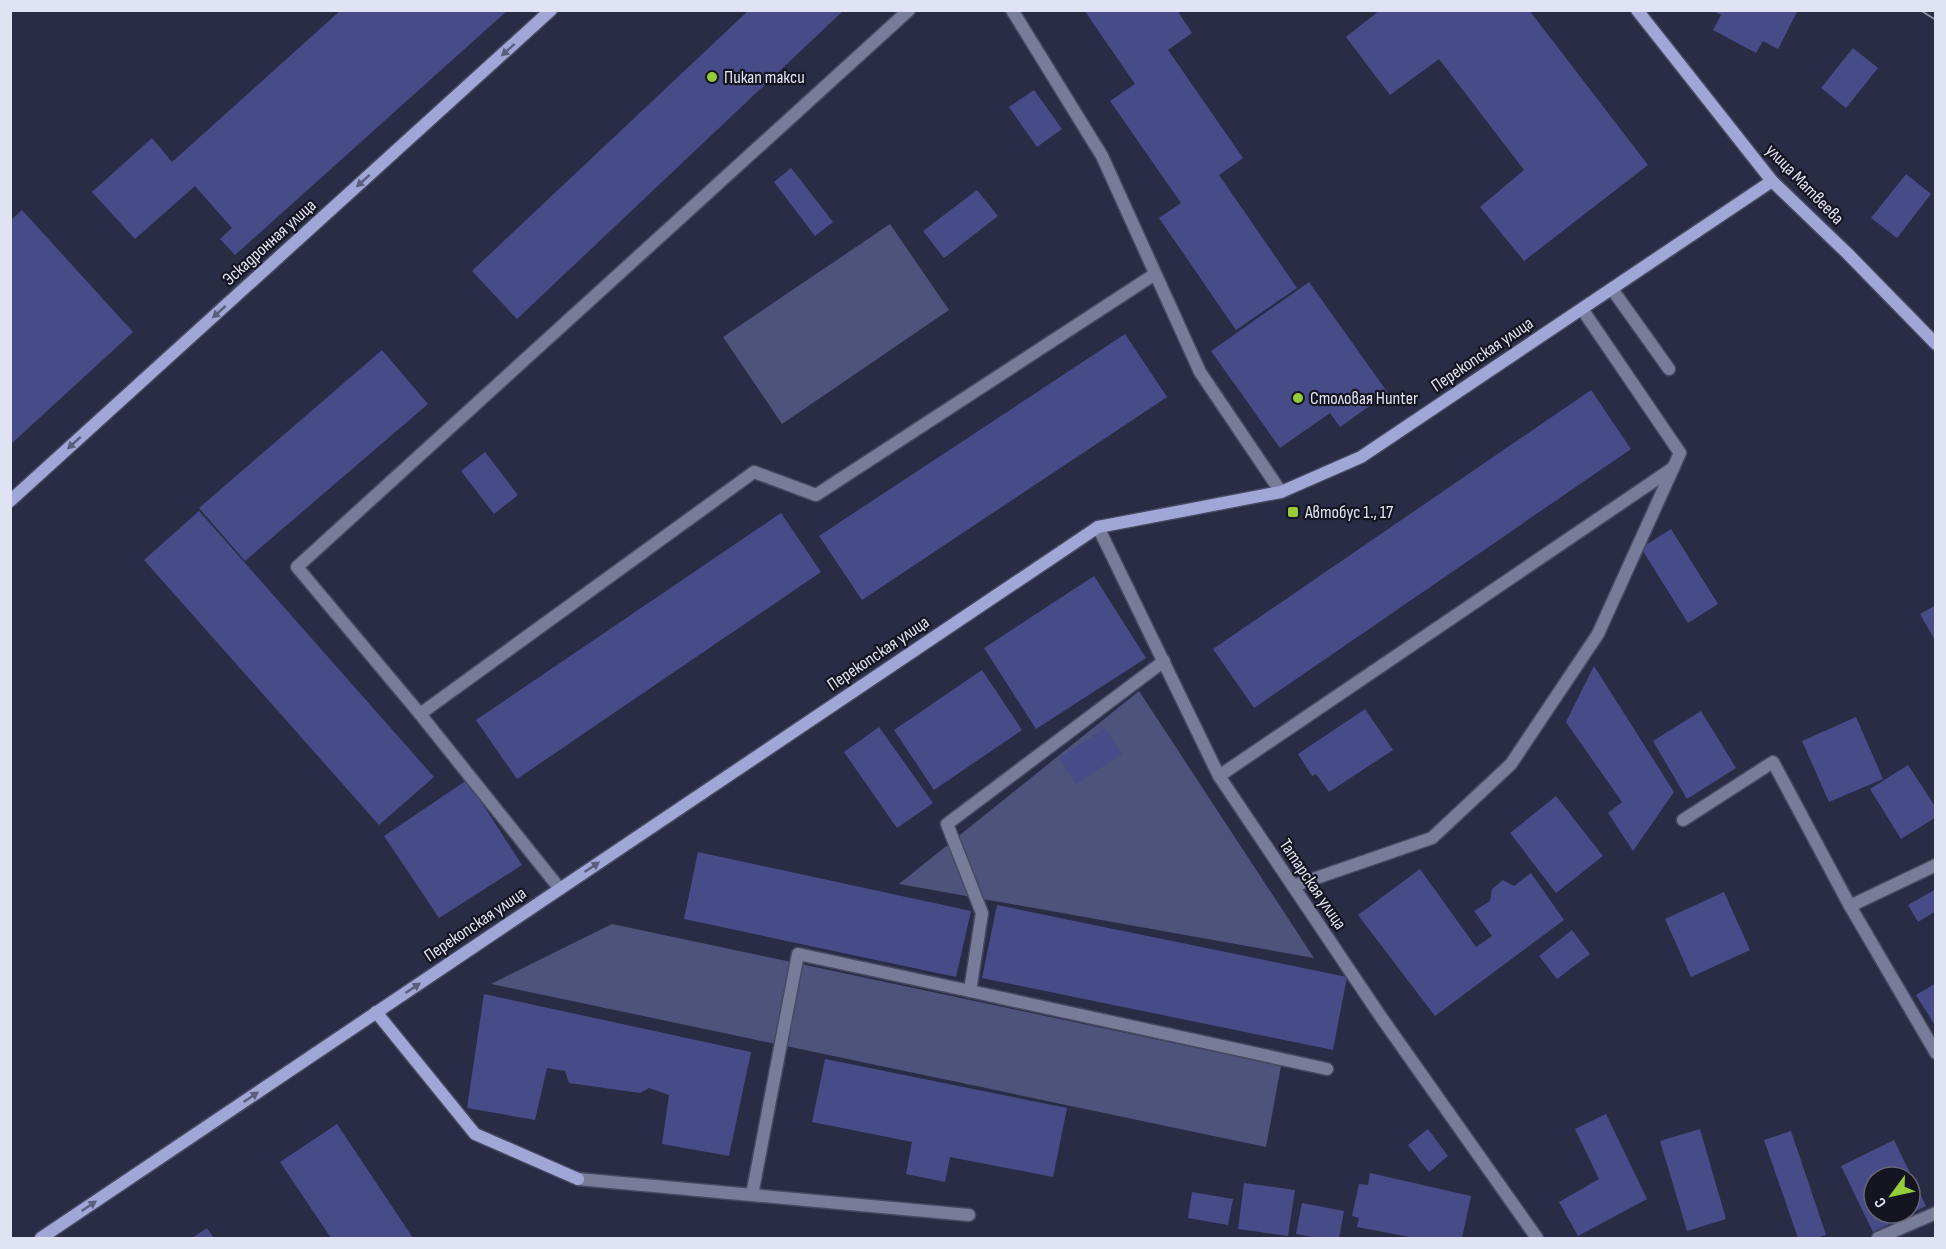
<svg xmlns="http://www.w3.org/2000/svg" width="1946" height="1249" font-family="'Sofia Sans Condensed',sans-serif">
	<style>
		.green { fill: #4e537b }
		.building { fill: #474c89; fill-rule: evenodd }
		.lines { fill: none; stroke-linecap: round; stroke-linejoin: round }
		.service-casing { stroke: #464961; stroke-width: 15 }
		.minor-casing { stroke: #464961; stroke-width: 15 }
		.secondary-casing { stroke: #464961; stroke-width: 15 }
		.service { stroke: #777c99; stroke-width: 12 }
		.minor { stroke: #777c99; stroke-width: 12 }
		.secondary { stroke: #a0a7d6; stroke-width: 12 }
		.tram { stroke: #9295a9; stroke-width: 1.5 }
		.oneway { fill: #5a5e7c }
		.poi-dot { fill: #96cc3a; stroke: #141521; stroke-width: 2 }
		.labels { text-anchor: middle; stroke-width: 4.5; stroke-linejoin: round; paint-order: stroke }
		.poi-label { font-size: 18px; fill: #e0e3f3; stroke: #141521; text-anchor: start }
		.street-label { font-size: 18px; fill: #e0e3f3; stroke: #141521 }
	</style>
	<rect width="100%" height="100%" fill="#292c45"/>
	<!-- green -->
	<g class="green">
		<path d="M 890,224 L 949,310 L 782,424 L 723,337 Z"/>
		<path d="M 1139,691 L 1314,958 L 899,884 Z"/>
		<path d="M 612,924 L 1281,1066 L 1266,1147 L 491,984 Z"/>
	</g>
	<!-- building -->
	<g class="building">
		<path d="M 341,10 L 508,10 L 235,255 L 220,239 L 232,228 L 195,186 L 135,239 L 92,192 L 152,138 L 172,162 Z"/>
		<path d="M 749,10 L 844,10 L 517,319 L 472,271 Z"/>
		<path d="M 1084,10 L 1177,10 L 1192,33 L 1168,50 L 1243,158 L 1219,175 L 1297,288 L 1236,330 L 1159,218 L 1181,203 L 1110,101 L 1135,84 Z"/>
		<path d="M 1380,10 L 1529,10 L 1648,165 L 1524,261 L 1480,207 L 1524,170 L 1439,59 L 1390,95 L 1346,37 Z"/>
		<path d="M 1712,10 L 1798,10 L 1778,49 L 1763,41 L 1756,53 L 1713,30 L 1721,15 Z"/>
		<path d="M 1853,48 L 1878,68 L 1846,108 L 1821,88 Z"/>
		<path d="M 1034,90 L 1062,129 L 1037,147 L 1009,107 Z"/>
		<path d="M 791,168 L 833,222 L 815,236 L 774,182 Z"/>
		<path d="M 1906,174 L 1931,194 L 1897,238 L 1871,218 Z"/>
		<path d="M 977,190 L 998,216 L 944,258 L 923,231 Z"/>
		<path d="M 22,210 L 133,332 L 10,445 L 10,221 Z"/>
		<path d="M 1309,282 L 1388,393 L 1340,427 L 1330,413 L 1280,448 L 1211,351 Z"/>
		<path d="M 1125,334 L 1167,397 L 862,600 L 819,536 Z"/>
		<path d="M 382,350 L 428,404 L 245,561 L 199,508 Z"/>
		<path d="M 1591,390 L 1631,449 L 1254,708 L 1213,649 Z"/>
		<path d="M 485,452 L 518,495 L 494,514 L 461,471 Z"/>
		<path d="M 199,511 L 434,777 L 379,825 L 144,560 Z"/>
		<path d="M 781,513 L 821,572 L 517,779 L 476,720 Z"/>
		<path d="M 1671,529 L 1718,604 L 1688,623 L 1641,548 Z"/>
		<path d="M 1094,576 L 1146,658 L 1036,729 L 984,648 Z"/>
		<path d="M 1936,605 L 1936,642 L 1920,614 Z"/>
		<path d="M 1594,666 L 1674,792 L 1633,851 L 1608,813 L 1622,802 L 1566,722 Z"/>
		<path d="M 982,670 L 1022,730 L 934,790 L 894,730 Z"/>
		<path d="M 1365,709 L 1393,750 L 1329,792 L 1316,774 L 1312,776 L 1298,754 Z"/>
		<path d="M 1701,711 L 1736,768 L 1687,799 L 1653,741 Z"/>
		<path d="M 1856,717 L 1883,779 L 1829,802 L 1802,741 Z"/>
		<path d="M 879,727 L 933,803 L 897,828 L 844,752 Z"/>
		<path d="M 1105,728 L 1122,754 L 1076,784 L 1059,758 Z"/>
		<path d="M 1908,765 L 1936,808 L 1936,817 L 1901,839 L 1870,789 Z"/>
		<path d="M 467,780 L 522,865 L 439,918 L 384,836 Z"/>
		<path d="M 1556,796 L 1603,856 L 1556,893 L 1510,833 Z"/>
		<path d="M 698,852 L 971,911 L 956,977 L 684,919 Z"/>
		<path d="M 1420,869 L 1476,947 L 1492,936 L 1474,911 L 1490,901 L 1492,889 L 1503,880 L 1514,886 L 1531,873 L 1564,920 L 1435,1016 L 1358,915 Z"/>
		<path d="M 1936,889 L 1936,911 L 1918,922 L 1908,905 Z"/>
		<path d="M 1724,892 L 1750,950 L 1691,977 L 1665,919 Z"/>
		<path d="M 997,905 L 1347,977 L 1333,1050 L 982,978 Z"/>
		<path d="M 1572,930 L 1590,954 L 1557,979 L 1539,956 Z"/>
		<path d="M 1936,983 L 1936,1027 L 1916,995 Z"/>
		<path d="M 484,994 L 751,1052 L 729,1156 L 662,1144 L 669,1095 L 649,1088 L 640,1093 L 569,1083 L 565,1071 L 547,1068 L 535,1120 L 467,1108 Z"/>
		<path d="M 825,1059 L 1067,1108 L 1053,1177 L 950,1157 L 945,1182 L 906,1174 L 912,1142 L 812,1122 Z"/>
		<path d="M 1606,1114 L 1647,1199 L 1578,1236 L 1559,1202 L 1599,1179 L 1575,1129 Z"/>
		<path d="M 337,1124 L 413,1238 L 331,1238 L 280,1162 Z"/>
		<path d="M 1428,1129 L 1448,1156 L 1429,1172 L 1408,1145 Z"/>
		<path d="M 1700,1129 L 1726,1219 L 1687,1231 L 1660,1141 Z"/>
		<path d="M 1791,1131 L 1826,1235 L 1815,1238 L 1798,1238 L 1764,1140 Z"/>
		<path d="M 1894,1140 L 1926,1206 L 1873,1232 L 1841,1166 ZM 1874,1177 L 1910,1177 L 1910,1213 L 1874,1213 Z"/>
		<path d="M 1370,1173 L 1471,1196 L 1462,1238 L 1415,1238 L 1357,1227 L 1359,1218 L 1352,1216 L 1359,1184 L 1368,1185 Z"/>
		<path d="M 1244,1183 L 1295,1190 L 1288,1236 L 1238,1229 Z"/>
		<path d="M 1192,1192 L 1233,1199 L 1228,1225 L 1188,1218 Z"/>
		<path d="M 1302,1203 L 1344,1211 L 1339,1238 L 1318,1238 L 1296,1234 Z"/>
		<path d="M 207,1228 L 214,1238 L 192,1238 Z"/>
	</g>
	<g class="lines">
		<!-- service casing -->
		<g class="service-casing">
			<g id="service">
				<path d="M 909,10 L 297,567 L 420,714 L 754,472 L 816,495 L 1155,274"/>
				<path d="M 1012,10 L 1102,156 L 1200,372 L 1281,492"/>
				<path d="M 1612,289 L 1669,369"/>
				<path d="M 420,714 L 560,889"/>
				<path d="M 1219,776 L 1673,468"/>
				<path d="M 1683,820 L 1773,762 L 1850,906"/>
				<path d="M 1293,886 L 1432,838 L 1511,764 L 1598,634 L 1680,453 L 1582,309"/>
				<path d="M 970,991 L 1327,1069"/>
				<path d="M 578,1179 L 969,1215"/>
				<path d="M 752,1195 L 798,954 L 970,991 L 982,913 L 947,824 L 1164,661"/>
			</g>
		</g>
		<!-- minor casing -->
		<g class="minor-casing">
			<g id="minor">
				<path d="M 1098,527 L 1219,776 L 1381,1017 L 1537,1238"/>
				<path d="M 1936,865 L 1850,906 L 1936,1053"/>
				<path d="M 1878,1238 L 1936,1213"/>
			</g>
		</g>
		<!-- secondary casing -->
		<g class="secondary-casing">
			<g id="secondary">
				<path d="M 1637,10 L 1772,181 L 1847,253 L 1936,344"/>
				<path d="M 10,501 L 551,10"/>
				<path d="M 376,1012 L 475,1134 L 578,1179"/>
				<path d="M 41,1238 L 1098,527 L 1281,492 L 1361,457 L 1772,181"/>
			</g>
		</g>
		<!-- service -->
		<use href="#service" class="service"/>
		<!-- minor -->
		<use href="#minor" class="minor"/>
		<!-- secondary -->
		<use href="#secondary" class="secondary"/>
		<!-- tram -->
		<path class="tram" d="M 1920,10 L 1936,20"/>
	</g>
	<!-- one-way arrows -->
	<defs><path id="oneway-solid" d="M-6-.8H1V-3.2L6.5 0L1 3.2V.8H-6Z" transform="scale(1.5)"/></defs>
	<g class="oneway">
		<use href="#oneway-solid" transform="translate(508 50) rotate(138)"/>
		<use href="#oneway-solid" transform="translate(363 181) rotate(138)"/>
		<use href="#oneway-solid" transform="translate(219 312) rotate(138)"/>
		<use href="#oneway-solid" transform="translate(74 443) rotate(138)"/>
		<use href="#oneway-solid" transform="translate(592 867) rotate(-34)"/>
		<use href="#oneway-solid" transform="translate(413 988) rotate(-34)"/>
		<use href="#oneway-solid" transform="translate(251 1097) rotate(-34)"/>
		<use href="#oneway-solid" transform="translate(89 1206) rotate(-34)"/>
	</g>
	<!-- markers -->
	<g class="poi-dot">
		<circle cx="712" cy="77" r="6"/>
		<circle cx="1298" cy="398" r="6"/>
		<rect x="1287" y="506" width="12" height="12" rx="3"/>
	</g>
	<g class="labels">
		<!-- poi labels -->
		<g class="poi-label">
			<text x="724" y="83">Пикап такси</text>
			<text x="1310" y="404">Столовая Hunter</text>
			<text x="1305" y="518">Автобус 1., 17</text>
		</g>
		<!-- street labels -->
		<g class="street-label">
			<text transform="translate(1805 184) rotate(46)" y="6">улица Матвеева</text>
			<text transform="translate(269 242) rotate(-42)" y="6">Эскадронная улица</text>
			<text transform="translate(1482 354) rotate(-34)" y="6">Перекопская улица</text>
			<text transform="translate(878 653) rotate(-34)" y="6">Перекопская улица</text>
			<text transform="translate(1313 884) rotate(56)" y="6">Татарская улица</text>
			<text transform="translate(475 924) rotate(-34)" y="6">Перекопская улица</text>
		</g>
	</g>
	<!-- border -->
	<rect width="1946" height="1249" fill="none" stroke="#e0e3f3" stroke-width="24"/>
	<!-- north arrow -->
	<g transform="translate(1892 1195) rotate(237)"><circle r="28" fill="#141521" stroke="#666775" stroke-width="1.5"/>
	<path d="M0-4.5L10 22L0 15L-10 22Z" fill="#96cc3a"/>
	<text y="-9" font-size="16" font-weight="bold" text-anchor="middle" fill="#e0e3f3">С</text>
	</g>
</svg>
